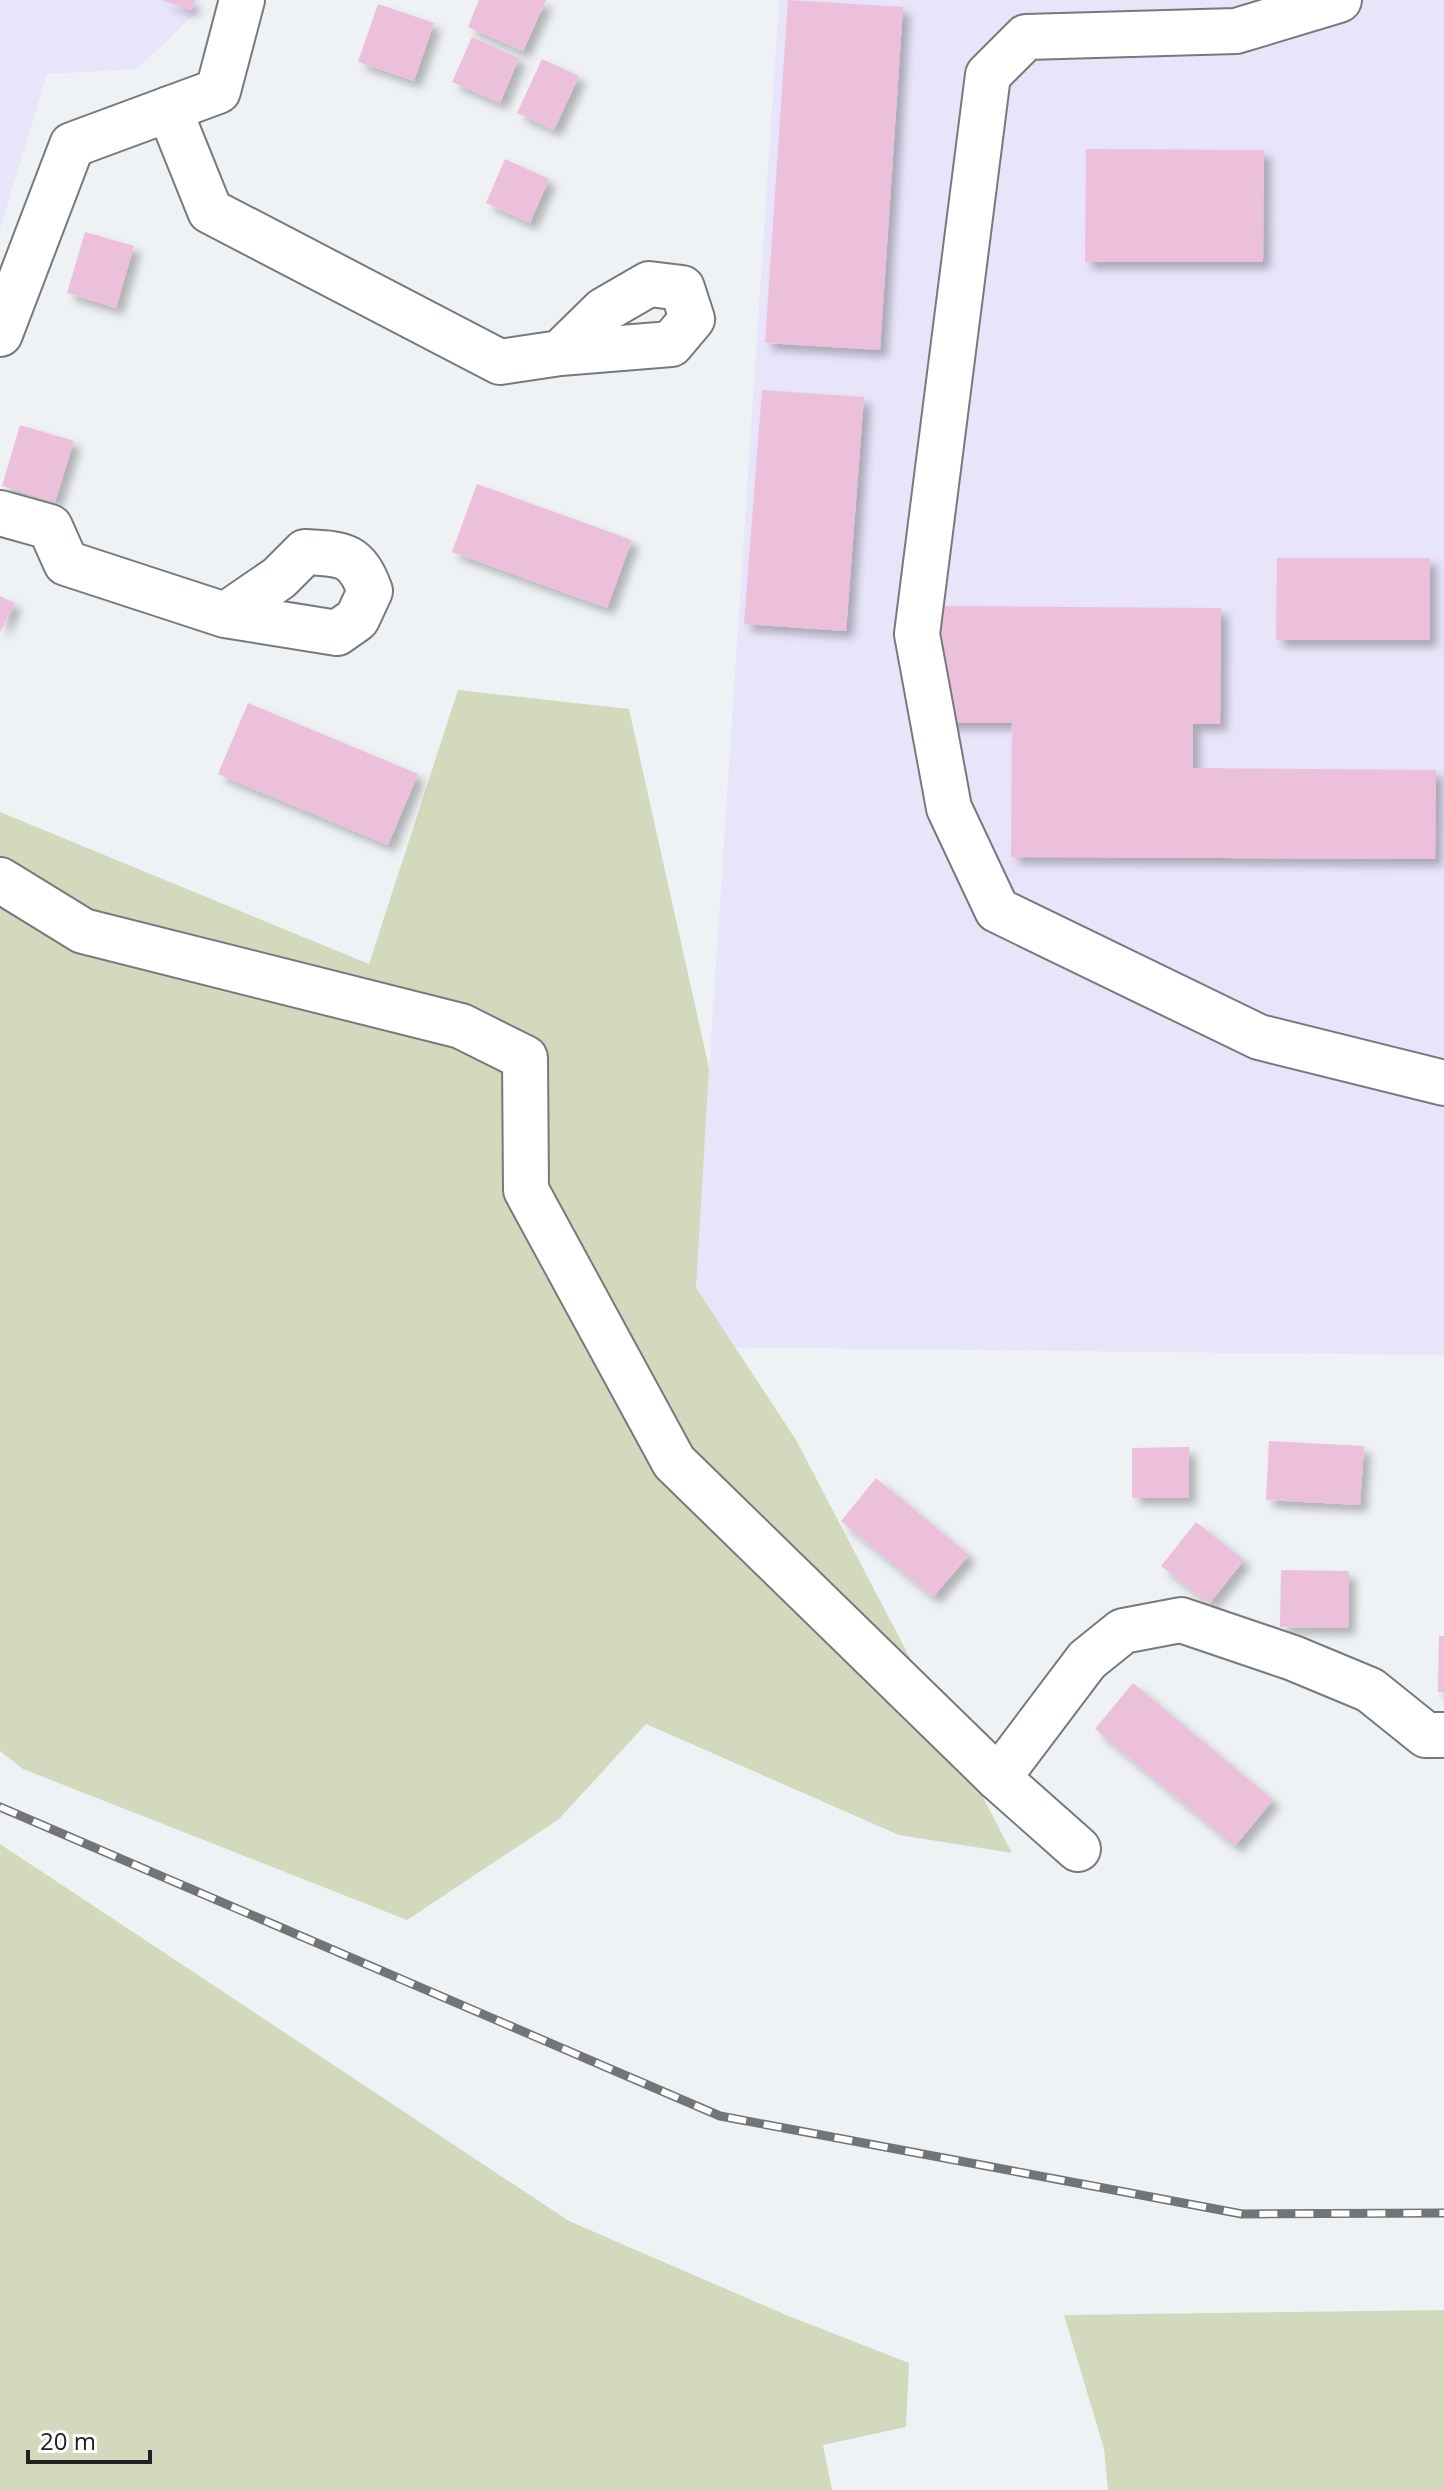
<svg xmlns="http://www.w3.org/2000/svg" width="1444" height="2490" font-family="'Open Sans',sans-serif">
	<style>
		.industrial { fill: #e8e4fa }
		.green { fill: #d3d9bd }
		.building { fill: #ecc0da; filter: url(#shadow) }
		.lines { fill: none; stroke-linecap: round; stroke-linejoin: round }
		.minor-casing { stroke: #77797c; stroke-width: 48 }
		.minor { stroke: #fff; stroke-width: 44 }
		.rail-casing { stroke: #727476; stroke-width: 9 }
		.rail { stroke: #fff; stroke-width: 6; stroke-dasharray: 18; stroke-linecap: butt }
	</style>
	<defs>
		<filter id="shadow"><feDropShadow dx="7" dy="7" stdDeviation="4" flood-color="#0004"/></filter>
	</defs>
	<rect width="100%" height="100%" fill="#eff2f5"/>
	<!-- industrial -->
	<g class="industrial">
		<path d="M 0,0 L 199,0 L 195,14 L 137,69 L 47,74 L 0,229 Z"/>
		<path d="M 779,0 L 1444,0 L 1444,1355 L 691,1347 Z"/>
	</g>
	<!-- green -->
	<g class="green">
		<path d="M 458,690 L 629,709 L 709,1068 L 696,1288 L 796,1440 L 1012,1853 L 899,1835 L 646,1724 L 559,1819 L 407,1920 L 23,1769 L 0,1751 L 0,812 L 369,964 Z"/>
		<path d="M 0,1844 L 569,2221 L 786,2315 L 909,2363 L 906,2427 L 823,2445 L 832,2490 L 0,2490 Z"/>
		<path d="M 1444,2310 L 1444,2490 L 1108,2490 L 1104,2449 L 1064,2315 Z"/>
	</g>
	<!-- building -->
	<g class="building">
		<path d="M 161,0 L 195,0 L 191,10 Z"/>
		<path d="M 479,0 L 546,0 L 523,51 L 468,27 Z"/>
		<path d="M 788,0 L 903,7 L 880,350 L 765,343 Z"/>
		<path d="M 378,4 L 434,23 L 414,81 L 358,62 Z"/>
		<path d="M 472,37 L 519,58 L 500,103 L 452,82 Z"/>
		<path d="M 542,59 L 579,76 L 554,130 L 517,113 Z"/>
		<path d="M 1086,149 L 1264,150 L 1263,262 L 1085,262 Z"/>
		<path d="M 505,159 L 549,179 L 530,223 L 486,203 Z"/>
		<path d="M 85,232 L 134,246 L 116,308 L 67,293 Z"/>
		<path d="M 762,390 L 864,397 L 846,631 L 744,624 Z"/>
		<path d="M 20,425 L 74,441 L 55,502 L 2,486 Z"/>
		<path d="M 477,484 L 632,540 L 607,608 L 452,552 Z"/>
		<path d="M 1277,558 L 1430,558 L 1430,640 L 1276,640 Z"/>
		<path d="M 0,596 L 15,603 L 0,632 Z"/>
		<path d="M 936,606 L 1221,608 L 1220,724 L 1193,724 L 1193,768 L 1436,770 L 1435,859 L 1011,857 L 1012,723 L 935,723 Z"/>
		<path d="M 248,703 L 418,774 L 388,845 L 218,774 Z"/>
		<path d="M 1269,1441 L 1364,1446 L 1360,1505 L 1266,1500 Z"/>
		<path d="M 1189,1447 L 1189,1498 L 1132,1498 L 1132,1448 Z"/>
		<path d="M 876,1478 L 969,1555 L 933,1597 L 841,1521 Z"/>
		<path d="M 1196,1522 L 1244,1560 L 1209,1604 L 1161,1566 Z"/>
		<path d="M 1281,1570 L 1349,1571 L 1348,1628 L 1280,1627 Z"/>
		<path d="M 1439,1636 L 1444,1636 L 1444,1692 L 1438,1692 Z"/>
		<path d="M 1133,1683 L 1273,1800 L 1235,1846 L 1095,1729 Z"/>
	</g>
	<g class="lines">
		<!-- minor casing -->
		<g class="minor-casing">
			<g id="minor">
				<path d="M 1339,0 L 1236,31 L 1026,37 L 988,75 L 917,634 L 949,808 L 997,910 L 1259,1037 L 1444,1083"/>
				<path d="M 169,109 L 210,211 L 500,362 L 560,353 L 604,310 L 649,284 L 682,288 L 692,319 L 671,344 L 560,353"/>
				<path d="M 0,334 L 72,145 L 218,91 L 242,0"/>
				<path d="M 0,513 L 50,527 L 66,563 L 225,615 L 337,633 L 357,619 L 370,591 C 356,553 343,554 305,552 L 279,578 L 225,615"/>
				<path d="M 0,880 L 83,931 L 461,1026 L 525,1058 L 526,1190 L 674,1462 L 998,1778 L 1078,1849"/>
				<path d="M 998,1778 L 1087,1660 L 1123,1631 L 1181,1620 L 1293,1658 L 1370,1690 L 1426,1735 L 1444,1735"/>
			</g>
		</g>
		<!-- minor -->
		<use href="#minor" class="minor"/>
		<!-- rail casing -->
		<g class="rail-casing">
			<path id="rail" d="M 0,1807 L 720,2116 L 1242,2214 L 1444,2213"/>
		</g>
		<!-- rail -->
		<use href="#rail" class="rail"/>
	</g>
	<!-- scale -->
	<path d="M28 2450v12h122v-12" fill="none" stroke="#202122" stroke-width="4"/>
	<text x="40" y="2450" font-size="24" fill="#202122" stroke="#ffffff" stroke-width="6" paint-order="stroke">20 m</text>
</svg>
